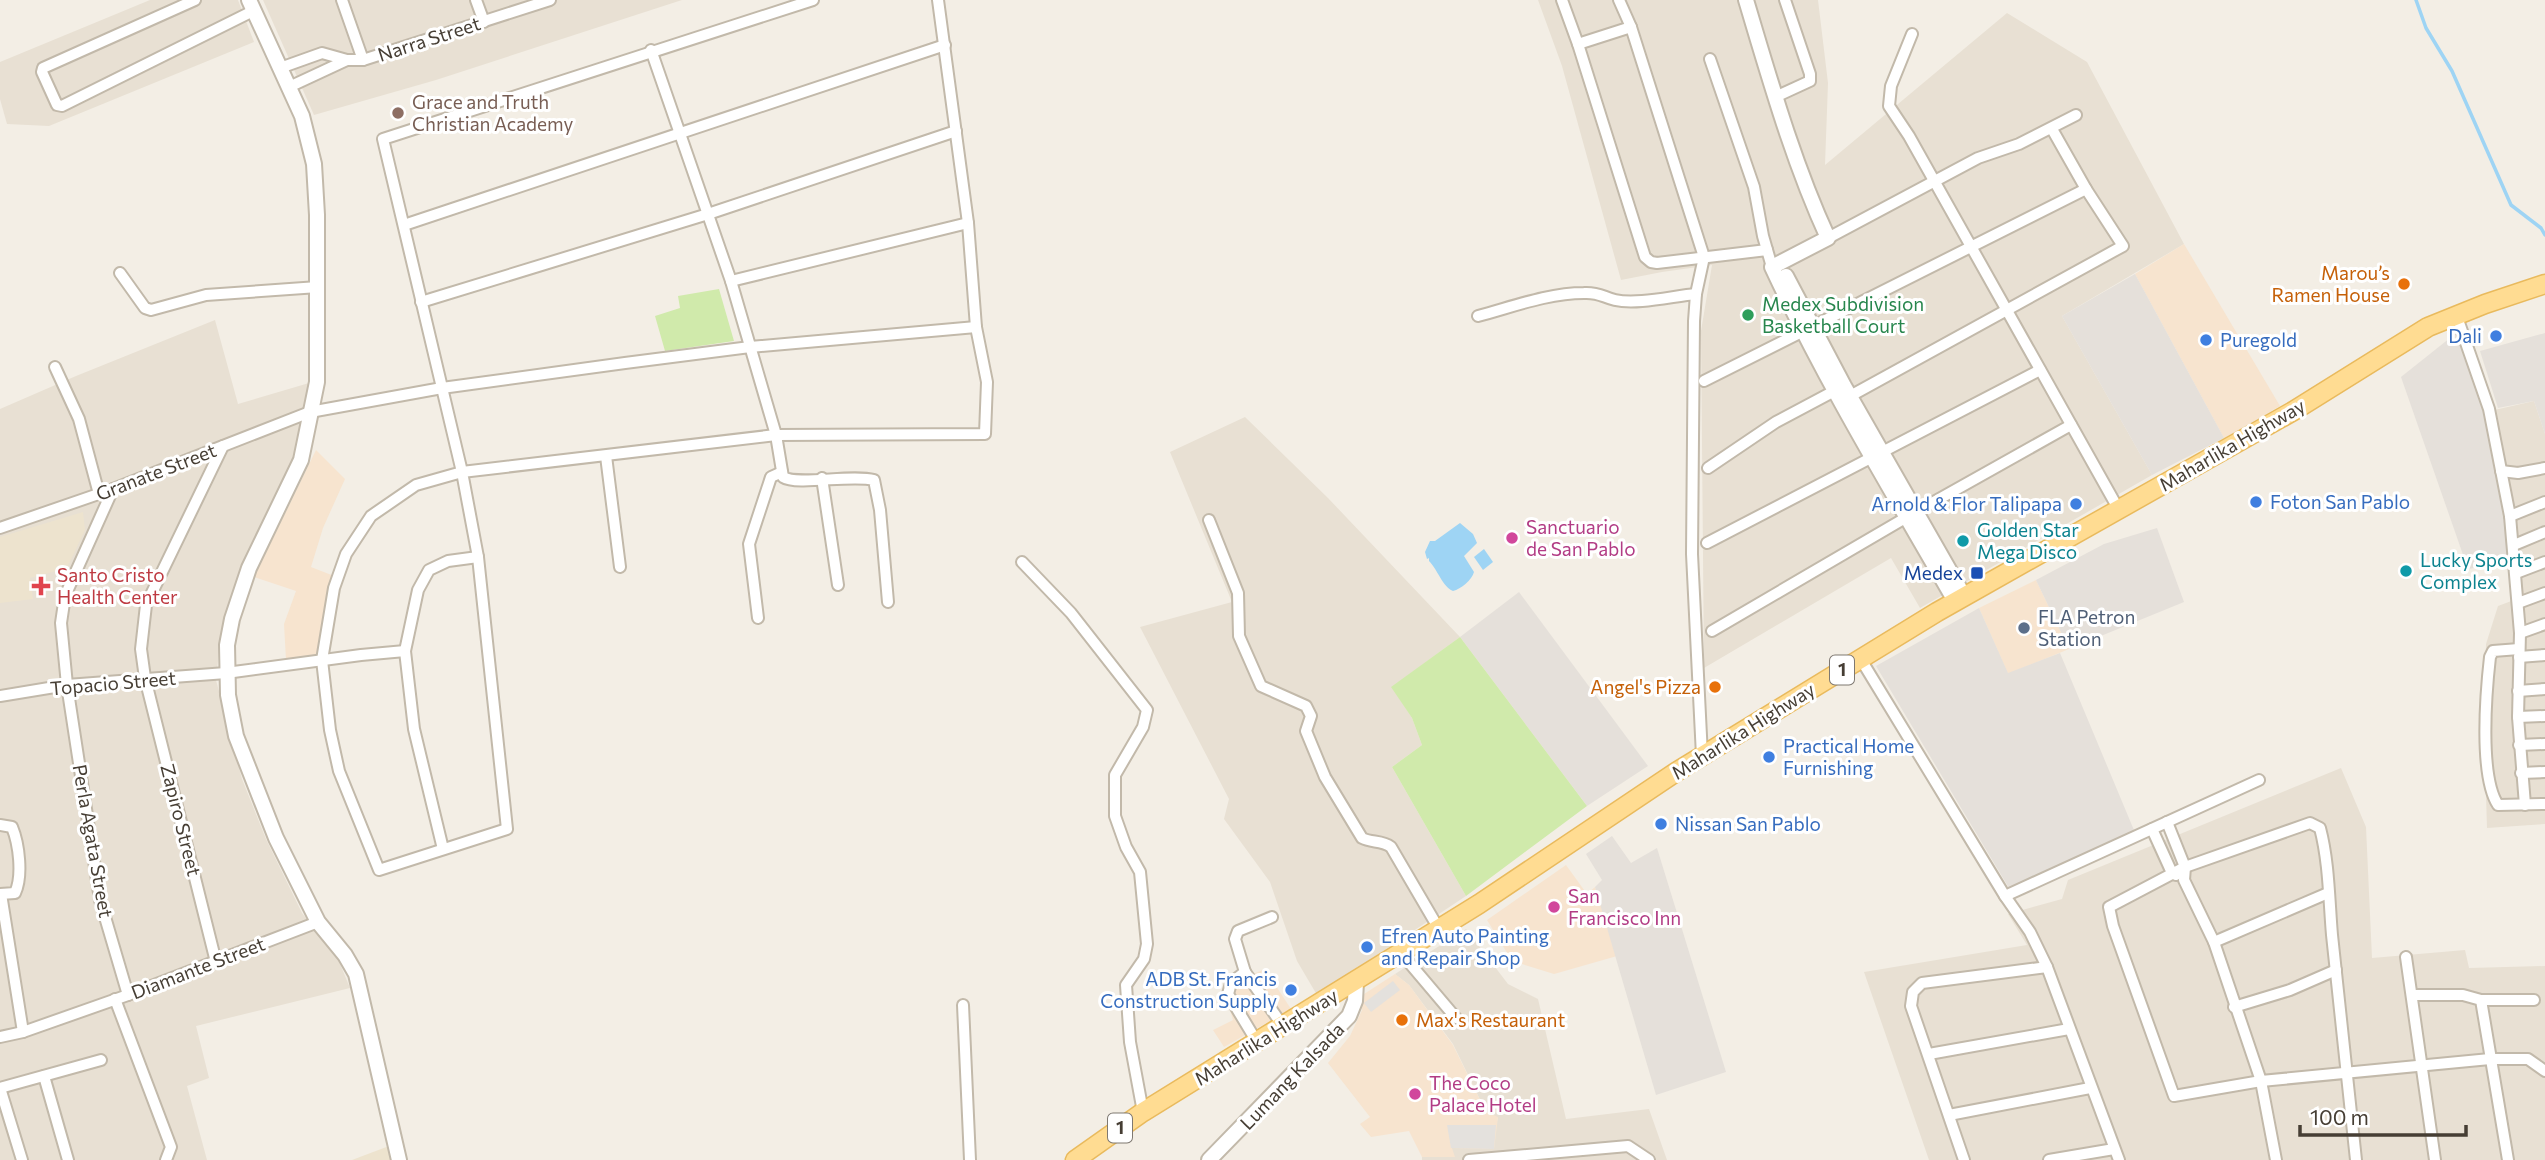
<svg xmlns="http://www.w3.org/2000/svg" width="2545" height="1160" font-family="Commissioner,sans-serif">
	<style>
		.residential { fill: #e8e0d3 }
		.commercial { fill: #f7e4cf }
		.industrial { fill: #e5e0da }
		.education { fill: #ede3ce }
		.green { fill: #d0eaab }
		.parking { fill: #e4e1dd }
		.water { fill: #9ed4f4 }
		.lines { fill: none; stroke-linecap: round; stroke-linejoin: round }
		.stream { stroke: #9ed4f4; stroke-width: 3.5 }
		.minor-casing { stroke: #c2b9aa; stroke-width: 14 }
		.tertiary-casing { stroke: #c2b9aa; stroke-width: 18 }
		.primary-casing { stroke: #e9ba5d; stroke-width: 21 }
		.minor { stroke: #fff; stroke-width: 10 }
		.tertiary { stroke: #fff; stroke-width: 14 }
		.primary { stroke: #ffdc92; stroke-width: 18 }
		.education-dot { fill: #8d6e63; stroke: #fff; stroke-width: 2.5 }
		.food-dot { fill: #e8710a; stroke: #fff; stroke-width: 2.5 }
		.leisure-dot { fill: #2e9e5b; stroke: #fff; stroke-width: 2.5 }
		.shop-dot { fill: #3f7fe0; stroke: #fff; stroke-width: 2.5 }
		.hotel-dot { fill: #d1479c; stroke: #fff; stroke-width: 2.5 }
		.culture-dot { fill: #0f9aa8; stroke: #fff; stroke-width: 2.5 }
		.transit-dot { fill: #1a4fb4; stroke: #fff; stroke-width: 2.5 }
		.health-dot { fill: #e0444e; stroke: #fff; stroke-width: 2.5 }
		.service-dot { fill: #5c6f8a; stroke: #fff; stroke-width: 2.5 }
		.labels { text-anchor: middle; stroke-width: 6; stroke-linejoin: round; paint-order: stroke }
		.shield { fill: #fff; stroke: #7e7871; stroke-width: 2 }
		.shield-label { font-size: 18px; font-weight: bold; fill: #463e34 }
		.street-label { font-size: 19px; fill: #463e34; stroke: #fff }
		.education-label { font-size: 19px; fill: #785e54; stroke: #fff; text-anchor: start }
		.food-label { font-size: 19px; fill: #c56008; stroke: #fff; text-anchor: end }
		.leisure-label { font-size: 19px; fill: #27864d; stroke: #fff; text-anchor: start }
		.shop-label { font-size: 19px; fill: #366cbe; stroke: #fff; text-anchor: start }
		.hotel-label { font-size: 19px; fill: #b23c85; stroke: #fff; text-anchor: start }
		.culture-label { font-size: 19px; fill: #0d838f; stroke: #fff; text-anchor: start }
		.transit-label { font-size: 19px; fill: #164399; stroke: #fff; text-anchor: end }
		.health-label { font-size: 19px; fill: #be3a42; stroke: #fff; text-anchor: start }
		.service-label { font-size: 19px; fill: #4e5e75; stroke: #fff; text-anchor: start }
	</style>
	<rect width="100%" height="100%" fill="#f3eee5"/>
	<!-- residential -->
	<g class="residential">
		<path d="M 150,0 L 238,0 L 254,42 L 49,126 L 7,124 L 0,99 L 0,62 Z"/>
		<path d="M 263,0 L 682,0 L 436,80 L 314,115 Z"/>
		<path d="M 1538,0 L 1818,0 L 1828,83 L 1825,165 L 2007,13 L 2087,62 L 2184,244 L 2062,316 L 2152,475 L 1920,608 L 1891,558 L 1704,668 L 1701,331 L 1712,265 L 1662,272 L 1621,280 L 1562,66 Z"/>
		<path d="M 215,320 L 238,404 L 309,383 L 307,408 L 294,464 L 242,571 L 221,633 L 216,680 L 242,779 L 266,839 L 302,913 L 338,959 L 350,988 L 196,1026 L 209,1078 L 187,1086 L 207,1160 L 0,1160 L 0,409 L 76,376 Z"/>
		<path d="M 2534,401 L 2545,434 L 2545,824 L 2487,828 L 2484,729 L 2486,644 L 2498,606 L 2514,600 L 2490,411 Z"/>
		<path d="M 1245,417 L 1328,498 L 1460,637 L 1392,687 L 1412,718 L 1422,745 L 1392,767 L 1466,896 L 1317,995 L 1297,961 L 1270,882 L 1224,819 L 1229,799 L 1140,627 L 1232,602 L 1170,452 Z"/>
		<path d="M 2341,768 L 2366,827 L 2372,958 L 2465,950 L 2469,968 L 2545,966 L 2545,1160 L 1929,1160 L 1864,972 L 2027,945 L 2008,914 L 2062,899 L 2068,880 Z"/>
		<path d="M 1466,929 L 1508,984 L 1538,999 L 1566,1119 L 1649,1109 L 1667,1160 L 1422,1160 L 1422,1157 L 1454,1157 L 1451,1148 L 1496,1125 L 1498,1118 L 1486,1112 L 1453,1044 L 1409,985 L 1395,974 Z"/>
	</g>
	<!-- commercial -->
	<g class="commercial">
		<path d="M 2184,244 L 2280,406 L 2224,438 L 2135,274 Z"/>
		<path d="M 316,450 L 345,479 L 323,528 L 311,567 L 334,576 L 322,652 L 316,658 L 286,660 L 284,624 L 296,591 L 254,577 Z"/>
		<path d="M 2036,580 L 2069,649 L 2008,674 L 1979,608 Z"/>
		<path d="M 1566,865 L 1587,894 L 1595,887 L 1617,956 L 1554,974 L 1512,961 L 1487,920 Z"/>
		<path d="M 1265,969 L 1291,1009 L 1224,1047 L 1213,1030 L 1233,1020 L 1223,987 Z"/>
		<path d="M 1395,974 L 1409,985 L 1453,1045 L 1486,1112 L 1498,1117 L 1494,1149 L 1452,1148 L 1455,1157 L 1422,1157 L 1409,1131 L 1371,1137 L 1360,1124 L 1370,1117 L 1328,1063 L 1350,1036 L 1362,1010 L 1361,996 Z"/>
	</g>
	<!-- industrial -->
	<g class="industrial">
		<path d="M 2135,274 L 2224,438 L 2152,475 L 2062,316 Z"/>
		<path d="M 2460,330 L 2490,411 L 2513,561 L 2468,569 L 2401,377 Z"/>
		<path d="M 2545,333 L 2545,434 L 2534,401 L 2498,408 L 2480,351 Z"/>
		<path d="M 2157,528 L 2184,602 L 2069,649 L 2036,580 L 2104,544 Z"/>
		<path d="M 1519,592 L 1648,766 L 1587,806 L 1460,637 Z"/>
		<path d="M 1979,608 L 2008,673 L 2060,653 L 2136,835 L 2009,888 L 1876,666 Z"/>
		<path d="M 1612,836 L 1631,863 L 1657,848 L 1726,1072 L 1656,1095 L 1595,887 L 1602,880 L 1586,854 Z"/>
	</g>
	<!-- education -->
	<g class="education">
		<path d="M 83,512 L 85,530 L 67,568 L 30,578 L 33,599 L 0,603 L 0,537 Z"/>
		<path d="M 389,1146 L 392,1160 L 352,1160 Z"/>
	</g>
	<!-- green -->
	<g class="green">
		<path d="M 719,289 L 734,341 L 665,351 L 655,316 L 680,308 L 678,296 Z"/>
		<path d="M 1460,637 L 1587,806 L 1466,896 L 1392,767 L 1422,745 L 1412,718 L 1391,687 Z"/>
	</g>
	<!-- parking -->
	<g class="parking">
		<path d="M 1393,981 L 1400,990 L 1371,1012 L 1364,1003 Z"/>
		<path d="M 1447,1125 L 1496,1125 L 1494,1149 L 1451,1148 Z"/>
	</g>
	<!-- water -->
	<g class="water">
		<path d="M 1460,523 L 1473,534 L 1477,543 L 1464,556 L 1474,572 C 1472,580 1461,589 1453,591 C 1442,586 1438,570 1429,561 L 1429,558 L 1427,559 L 1425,552 L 1430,541 L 1435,541 Z"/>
		<path d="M 1484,549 L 1493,562 L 1483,570 L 1474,557 Z"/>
	</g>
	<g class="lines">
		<!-- stream -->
		<path class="stream" d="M 2416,0 L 2426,28 L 2452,71 L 2511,205 L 2541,228 L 2545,235"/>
		<!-- minor casing -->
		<g class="minor-casing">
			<g id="minor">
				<path d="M 195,0 L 43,68 L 42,72 L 57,105 L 62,106 L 253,11"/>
				<path d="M 342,0 L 363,60"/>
				<path d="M 476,0 L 484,22"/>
				<path d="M 813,0 L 383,139 L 462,472 L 478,557 L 507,829 L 379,870 L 339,771 L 330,730 L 322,660 L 334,588 L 346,554 L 371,516 L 416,485 L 462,472 L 776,435 L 985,434 L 987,382 L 976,327 L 968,223 L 938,0"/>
				<path d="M 1562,0 L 1578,44 L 1645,257 L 1651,262 L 1657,263 L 1767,250"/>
				<path d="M 1619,0 L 1631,27 L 1704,257 L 1696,294 L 1694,321 L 1692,554 L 1702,756"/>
				<path d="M 1912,34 L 1891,86 L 1889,106 L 1909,136 L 2119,510"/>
				<path d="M 1578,44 L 1631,27"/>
				<path d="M 651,50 L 731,281 L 776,435 L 783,477 C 797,486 852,474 874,480 L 880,510 L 888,602"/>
				<path d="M 1710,59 L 1754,187 L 1763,236 L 1772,267"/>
				<path d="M 280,68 L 322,53 L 347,60 L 363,60 L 550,0"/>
				<path d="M 289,87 L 347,60"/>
				<path d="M 1775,97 L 1810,81 L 1810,74 L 1785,0"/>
				<path d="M 404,225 L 945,45"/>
				<path d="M 1828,238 L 1978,158 L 2019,144 L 2076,115"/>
				<path d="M 120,273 L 145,308 L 151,310 L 206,295 L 318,287"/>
				<path d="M 731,281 L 968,223"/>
				<path d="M 421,302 L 708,214 L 956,131"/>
				<path d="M 2456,314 L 2489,409 L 2510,516 L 2520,633 L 2518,717 L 2525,805"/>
				<path d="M 1478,316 C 1512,307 1548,293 1584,293 C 1598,292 1603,297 1615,300 C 1637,305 1673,296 1696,294"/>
				<path d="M 55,367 L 79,419 L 99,494"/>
				<path d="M 1704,381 L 2086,189"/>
				<path d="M 1843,400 L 2123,246 L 2086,189 L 2052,129"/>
				<path d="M 606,456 L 620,567"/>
				<path d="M 1708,468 L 1776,422 L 1840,388"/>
				<path d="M 2501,471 L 2518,473 L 2545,468"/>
				<path d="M 822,478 L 838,585"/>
				<path d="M 113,489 L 65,596 L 61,623 L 67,685 L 100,900 L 128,995"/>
				<path d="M 2510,516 L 2545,502"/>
				<path d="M 1209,520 L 1238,593 L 1239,636 L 1261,686 L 1306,706 L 1311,716 L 1306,731 L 1325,777 L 1362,838 C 1371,843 1382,840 1391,847 L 1439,929"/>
				<path d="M 0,528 L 113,489 L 310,412 L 442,388 L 625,363 L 750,347 L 976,327"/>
				<path d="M 1707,543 L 2040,370"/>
				<path d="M 2514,545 L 2545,532"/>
				<path d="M 1022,562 L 1071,613 L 1147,710 L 1143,727 L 1115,775 L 1115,816 L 1126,847 L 1140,872 L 1147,944 L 1144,959 L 1126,985 L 1130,1042 L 1143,1112"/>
				<path d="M 2516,573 L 2545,562"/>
				<path d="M 2518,603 L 2545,593"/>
				<path d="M 758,618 L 749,544 L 771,477 L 782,472"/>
				<path d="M 1712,631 L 1907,517 L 2071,425"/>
				<path d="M 2520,633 L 2545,624"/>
				<path d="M 2519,649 L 2493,651 L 2490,657 C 2486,692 2479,776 2498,805 L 2545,804"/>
				<path d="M 2519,657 L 2545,655"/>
				<path d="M 1860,658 L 2005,896 L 2259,780"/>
				<path d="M 2518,691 L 2545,689"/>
				<path d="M 0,696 L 67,685 L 226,673 L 361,655 L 405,651"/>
				<path d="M 2518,717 L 2545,716"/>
				<path d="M 2519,745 L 2545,744"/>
				<path d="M 2521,773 L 2545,772"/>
				<path d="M 2167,822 L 2185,867 L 2184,880 L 2214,942 L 2261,1081 L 2276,1160"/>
				<path d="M 0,825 L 12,827 C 19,844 23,876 15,893 L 0,894"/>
				<path d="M 2152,829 L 2172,873 L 2176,875"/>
				<path d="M 443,849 L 414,729 L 405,651 L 418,590 L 429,570 L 448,561 L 478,557"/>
				<path d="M 1,894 L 23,1032"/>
				<path d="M 2005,896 L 2030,932 L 2047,967 L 2119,1160"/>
				<path d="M 2214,942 L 2328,893"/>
				<path d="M 1401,953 L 1456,1018"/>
				<path d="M 2406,957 L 2435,1160"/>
				<path d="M 216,962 L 145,678 L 141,649 L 146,605 L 223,446"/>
				<path d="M 1245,972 L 1283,1026"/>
				<path d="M 2412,995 L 2463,995 L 2481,1000 L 2508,1160"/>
				<path d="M 115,999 L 171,1147 L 166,1160"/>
				<path d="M 2481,1000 L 2534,1000"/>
				<path d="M 963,1005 L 970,1160"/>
				<path d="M 2234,1007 L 2290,990 L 2336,970"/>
				<path d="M 0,1037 L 23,1032 L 128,995 L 318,922"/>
				<path d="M 1257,1042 L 1228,994 L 1231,983 L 1245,972 L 1235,939 L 1238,931 L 1272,917"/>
				<path d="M 1929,1054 L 2069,1029"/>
				<path d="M 44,1076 L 68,1160"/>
				<path d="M 0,1088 L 101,1060"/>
				<path d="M 0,1088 L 22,1160"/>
				<path d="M 1949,1115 L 2090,1088"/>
				<path d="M 1469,1160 L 1628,1146 L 1649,1160"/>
				<path d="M 1964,1160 L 1911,1006 L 1913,992 L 1922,983 L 2047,967"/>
				<path d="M 2049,1160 L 2114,1149"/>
				<path d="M 2356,1160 C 2348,1085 2340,1010 2332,935 C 2329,900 2329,862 2320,828 L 2310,823 L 2185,867 L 2109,907 L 2113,926 L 2174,1096 L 2261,1081 L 2490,1059 L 2528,1059 L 2545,1071"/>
			</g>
		</g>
		<!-- tertiary casing -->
		<g class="tertiary-casing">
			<g id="tertiary">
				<path d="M 249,0 L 302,116 L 314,164 L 317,215 L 317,382 L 301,460 L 249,568 L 232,619 L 227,645 L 228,695 L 236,736 L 276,838 L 318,922 L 345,955 L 356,974 L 399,1160"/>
				<path d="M 1746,0 C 1770,80 1793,162 1828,238 L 1772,267 C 1826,383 1892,491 1955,601"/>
				<path d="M 1786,276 L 1844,386 L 1964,596"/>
				<path d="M 1209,1160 L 1349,1016 L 1355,1001 L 1356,982"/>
			</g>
		</g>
		<!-- primary casing -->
		<g class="primary-casing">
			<path id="primary" d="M 1075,1160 L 1143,1112 L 1479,904 L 1676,772 L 1937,612 L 2295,410 L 2428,327 L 2485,304 L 2545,284"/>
		</g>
		<!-- minor -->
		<use href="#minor" class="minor"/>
		<!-- tertiary -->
		<use href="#tertiary" class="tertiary"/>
		<!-- primary -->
		<use href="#primary" class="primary"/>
	</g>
	<!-- markers -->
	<circle class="education-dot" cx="398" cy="113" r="7"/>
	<g class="food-dot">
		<circle cx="2404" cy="284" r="7"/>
		<circle cx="1715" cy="687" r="7"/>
		<circle cx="1402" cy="1020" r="7"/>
	</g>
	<circle class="leisure-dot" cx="1748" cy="315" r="7"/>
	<g class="shop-dot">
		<circle cx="2496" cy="336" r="7"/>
		<circle cx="2206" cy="340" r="7"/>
		<circle cx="2256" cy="502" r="7"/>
		<circle cx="2076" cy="504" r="7"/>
		<circle cx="1769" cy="757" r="7"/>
		<circle cx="1661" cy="824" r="7"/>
		<circle cx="1367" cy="947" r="7"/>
		<circle cx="1291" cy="990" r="7"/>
	</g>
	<g class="hotel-dot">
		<circle cx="1512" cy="538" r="7"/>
		<circle cx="1554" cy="907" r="7"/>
		<circle cx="1415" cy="1094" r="7"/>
	</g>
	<g class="culture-dot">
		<circle cx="1963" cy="541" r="7"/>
		<circle cx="2406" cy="571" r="7"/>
	</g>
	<rect class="transit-dot" x="1970" y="566" width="14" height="14" rx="3.5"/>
	<path class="health-dot" d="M37.5 575.5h7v7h7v7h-7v7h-7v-7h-7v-7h7z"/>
	<circle class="service-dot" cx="2024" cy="628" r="7"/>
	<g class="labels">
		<!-- shield labels -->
		<g class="shield">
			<rect x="1830" y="655.5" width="24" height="29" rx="5"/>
			<rect x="1108" y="1113.5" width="24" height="29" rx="5"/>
		</g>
		<g class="shield-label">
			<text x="1842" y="676">1</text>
			<text x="1120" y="1134">1</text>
		</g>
		<!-- street labels -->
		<g class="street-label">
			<text transform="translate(429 39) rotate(-18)" y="7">Narra Street</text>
			<text transform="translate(2232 445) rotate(-30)" y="7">Maharlika Highway</text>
			<text transform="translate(156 472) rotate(-21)" y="7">Granate Street</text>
			<text transform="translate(113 683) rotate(-5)" y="7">Topacio Street</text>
			<text transform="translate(1743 731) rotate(-32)" y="7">Maharlika Highway</text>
			<text transform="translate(181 820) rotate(76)" y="7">Zapiro Street</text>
			<text transform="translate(93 841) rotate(80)" y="7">Perla Agata Street</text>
			<text transform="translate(198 968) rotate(-21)" y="7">Diamante Street</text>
			<text transform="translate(1266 1037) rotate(-32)" y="7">Maharlika Highway</text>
			<text transform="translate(1292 1076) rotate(-46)" y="7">Lumang Kalsada</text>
		</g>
		<!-- education labels -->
		<g class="education-label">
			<text x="412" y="109">Grace and Truth<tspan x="412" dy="22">Christian Academy</tspan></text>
		</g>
		<!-- food labels -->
		<g class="food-label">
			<text x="2390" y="280">Marou’s<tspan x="2390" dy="22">Ramen House</tspan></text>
			<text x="1701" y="694">Angel's Pizza</text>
			<text x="1416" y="1027" text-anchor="start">Max's Restaurant</text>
		</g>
		<!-- leisure labels -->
		<g class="leisure-label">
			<text x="1762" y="311">Medex Subdivision<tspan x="1762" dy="22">Basketball Court</tspan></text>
		</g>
		<!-- shop labels -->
		<g class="shop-label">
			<text x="2482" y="343" text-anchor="end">Dali</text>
			<text x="2220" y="347">Puregold</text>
			<text x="2270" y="509">Foton San Pablo</text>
			<text x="2062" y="511" text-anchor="end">Arnold &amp; Flor Talipapa</text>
			<text x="1783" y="753">Practical Home<tspan x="1783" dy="22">Furnishing</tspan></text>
			<text x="1675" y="831">Nissan San Pablo</text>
			<text x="1381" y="943">Efren Auto Painting<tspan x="1381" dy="22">and Repair Shop</tspan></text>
			<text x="1277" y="986" text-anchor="end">ADB St. Francis<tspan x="1277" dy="22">Construction Supply</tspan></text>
		</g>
		<!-- hotel labels -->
		<g class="hotel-label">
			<text x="1526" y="534">Sanctuario<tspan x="1526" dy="22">de San Pablo</tspan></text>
			<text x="1568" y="903">San<tspan x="1568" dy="22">Francisco Inn</tspan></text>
			<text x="1429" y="1090">The Coco<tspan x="1429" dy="22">Palace Hotel</tspan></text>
		</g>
		<!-- culture labels -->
		<g class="culture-label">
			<text x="1977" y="537">Golden Star<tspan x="1977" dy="22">Mega Disco</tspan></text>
			<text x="2420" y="567">Lucky Sports<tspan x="2420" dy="22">Complex</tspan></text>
		</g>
		<!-- transit labels -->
		<g class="transit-label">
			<text x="1963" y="580">Medex</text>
		</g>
		<!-- health labels -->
		<g class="health-label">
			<text x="57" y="582">Santo Cristo<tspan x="57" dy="22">Health Center</tspan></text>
		</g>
		<!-- service labels -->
		<g class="service-label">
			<text x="2038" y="624">FLA Petron<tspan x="2038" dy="22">Station</tspan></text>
		</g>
	</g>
	<!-- scale -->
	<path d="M2300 1125v10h166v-10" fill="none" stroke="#463e34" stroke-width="3.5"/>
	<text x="2310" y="1125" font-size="21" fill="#463e34" stroke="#ffffff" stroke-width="5" paint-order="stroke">100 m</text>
</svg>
